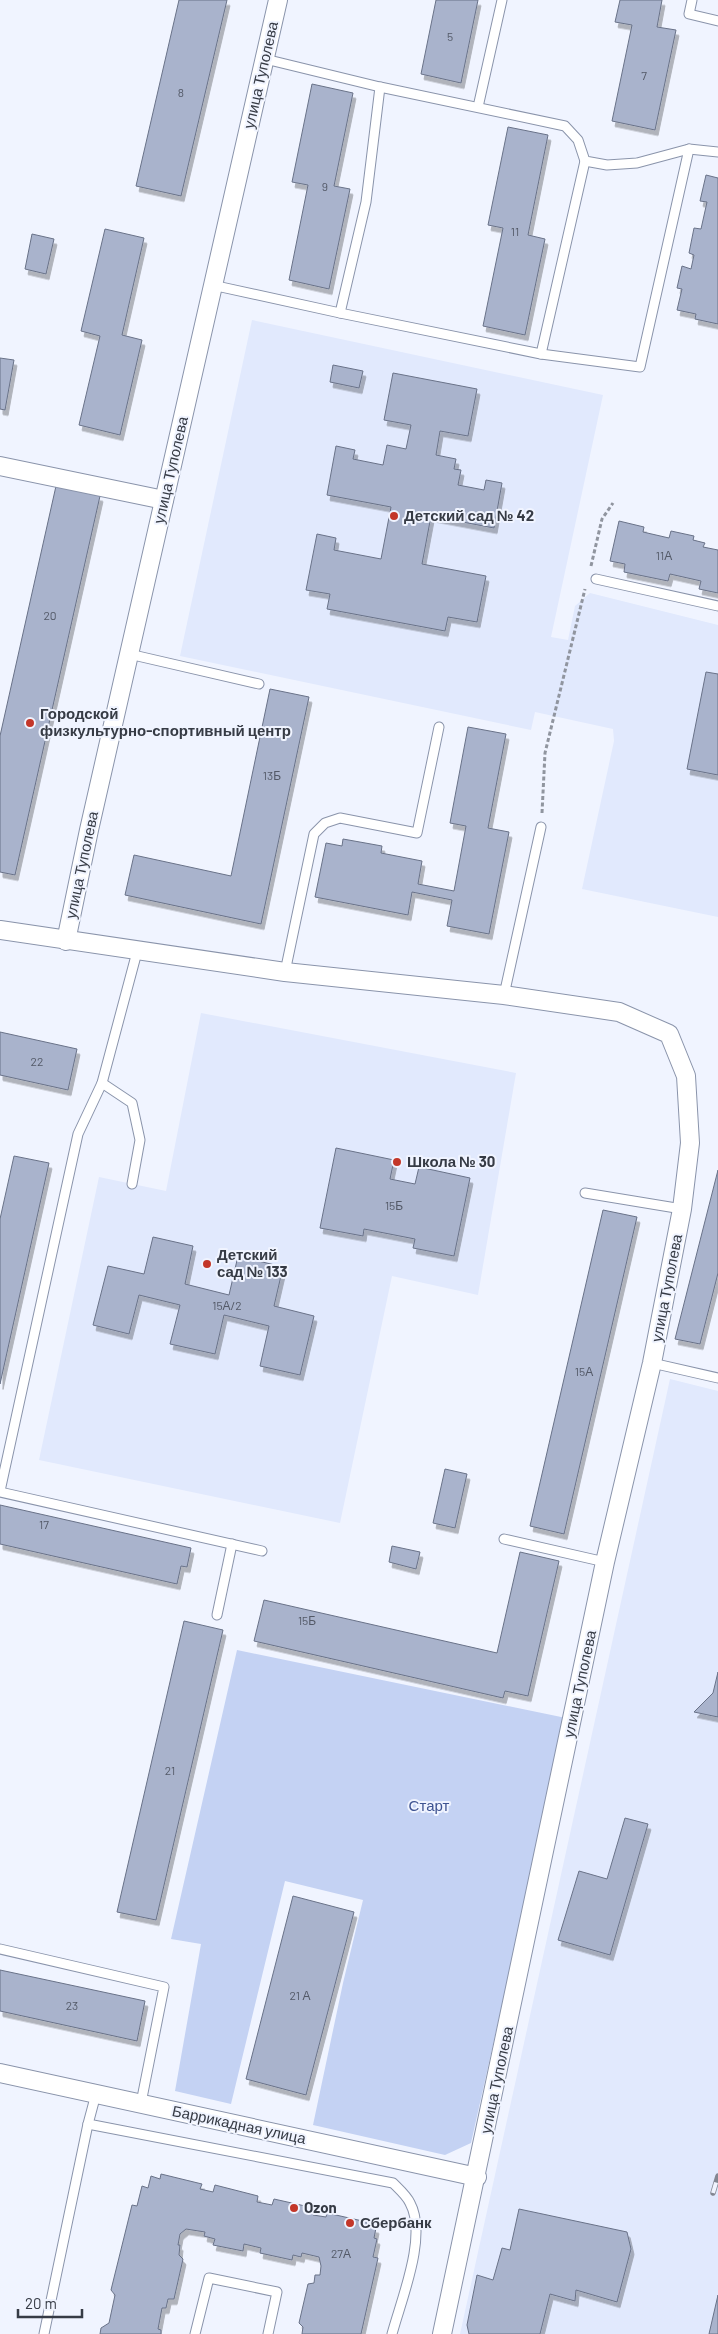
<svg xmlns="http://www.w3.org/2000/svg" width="718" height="2334" font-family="Barlow,sans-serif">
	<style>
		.built { fill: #e1e9fd }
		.green { fill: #c4d2f3 }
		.building { fill: #a9b3cc; stroke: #697288; filter: url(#shadow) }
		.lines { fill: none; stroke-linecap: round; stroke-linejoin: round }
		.lane-casing { stroke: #8a94ab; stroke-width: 11 }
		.street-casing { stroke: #8a94ab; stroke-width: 20 }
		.path { stroke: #90959f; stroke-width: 3; stroke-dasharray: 4 2.5; stroke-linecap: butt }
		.lane { stroke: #fff; stroke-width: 9 }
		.street { stroke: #fff; stroke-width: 18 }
		.rail-casing { stroke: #838792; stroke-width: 5.5 }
		.rail { stroke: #f0f4ff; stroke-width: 4; stroke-dasharray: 11; stroke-linecap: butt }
		.poi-dot { fill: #c33629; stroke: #f0f4ff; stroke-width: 2 }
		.labels { text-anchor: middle; stroke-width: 4; stroke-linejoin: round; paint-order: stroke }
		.number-label { font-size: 12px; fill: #535967 }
		.street-label { font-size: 15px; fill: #363b45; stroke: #f0f4ff }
		.poi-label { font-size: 15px; font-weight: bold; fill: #363b45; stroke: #f0f4ff; text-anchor: start }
		.park-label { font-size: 15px; fill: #3e5391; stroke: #f0f4ff }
	</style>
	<defs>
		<filter id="shadow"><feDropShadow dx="3" dy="5.5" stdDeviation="0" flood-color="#0004"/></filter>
	</defs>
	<rect width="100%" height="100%" fill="#f0f4ff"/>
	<!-- built -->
	<g class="built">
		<path d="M 252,320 L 603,395 L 551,637 L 568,640 L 575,606 L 590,593 L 718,625 L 718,917 L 582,889 L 614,741 L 613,729 L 535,712 L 531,730 L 180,656 Z"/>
		<path d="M 201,1013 L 516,1073 L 478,1295 L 392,1276 L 340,1523 L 39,1460 L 99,1177 L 166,1191 Z"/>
		<path d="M 670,1379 L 718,1391 L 718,2334 L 460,2334 Z"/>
	</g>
	<!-- green -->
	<path class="green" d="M 237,1650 L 566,1718 L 471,2143 L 445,2155 L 313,2125 L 343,1983 L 363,1900 L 285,1881 L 231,2104 L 175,2091 L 201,1944 L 171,1939 Z"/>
	<!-- building -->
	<g class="building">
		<path d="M 179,0 L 227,0 L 181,196 L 136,186 Z"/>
		<path d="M 436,0 L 478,0 L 461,83 L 421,74 Z"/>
		<path d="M 620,0 L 662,0 L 657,27 L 676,30 L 655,130 L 612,121 L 632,25 L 615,22 Z"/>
		<path d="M 312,84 L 353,93 L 334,186 L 350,189 L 329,289 L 289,280 L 308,185 L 292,182 Z"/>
		<path d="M 508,127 L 548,135 L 528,235 L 545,239 L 525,335 L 483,326 L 503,228 L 488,225 Z"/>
		<path d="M 706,175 L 718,178 L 718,324 L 695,319 L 696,314 L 677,310 L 682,289 L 677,288 L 682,266 L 691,269 L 694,255 L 689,253 L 694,228 L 701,229 L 707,202 L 700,201 Z"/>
		<path d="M 105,229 L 144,238 L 122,335 L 142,340 L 120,435 L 79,425 L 100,336 L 81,331 Z"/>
		<path d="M 32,234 L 54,239 L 46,274 L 25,269 Z"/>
		<path d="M 0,358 L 14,360 L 5,410 L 0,409 Z"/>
		<path d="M 333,365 L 363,371 L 359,388 L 330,382 Z"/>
		<path d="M 393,373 L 477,389 L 468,436 L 440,431 L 436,455 L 456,459 L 454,469 L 461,470 L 458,485 L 484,490 L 486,480 L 502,483 L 494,528 L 431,516 L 422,564 L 486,576 L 477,622 L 448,617 L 445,631 L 327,609 L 330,594 L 306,590 L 317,534 L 336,538 L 334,550 L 381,559 L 391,507 L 327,495 L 336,446 L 355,450 L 353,459 L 383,465 L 387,445 L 406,449 L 411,425 L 384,420 Z"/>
		<path d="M 56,486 L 100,496 L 15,875 L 0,872 L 0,736 Z"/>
		<path d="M 619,521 L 644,527 L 643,532 L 669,538 L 671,531 L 694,536 L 693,540 L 705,543 L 703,547 L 718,550 L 718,593 L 699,589 L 701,581 L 670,574 L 668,581 L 624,572 L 625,564 L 610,561 Z"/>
		<path d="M 706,672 L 718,674 L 718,775 L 687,769 Z"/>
		<path d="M 270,689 L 309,697 L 261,924 L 125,895 L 134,855 L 231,876 Z"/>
		<path d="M 468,727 L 506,734 L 488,828 L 509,832 L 489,934 L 447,926 L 452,900 L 412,892 L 408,915 L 315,897 L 326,843 L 342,846 L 343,839 L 382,846 L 381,853 L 422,861 L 418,884 L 454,891 L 466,826 L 450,823 Z"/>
		<path d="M 0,1032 L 77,1049 L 68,1090 L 0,1075 Z"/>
		<path d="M 336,1148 L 394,1160 L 390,1179 L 415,1184 L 419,1167 L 470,1178 L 454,1256 L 413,1248 L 415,1239 L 364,1229 L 363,1236 L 320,1228 Z"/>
		<path d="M 14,1156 L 49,1163 L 0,1384 L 0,1219 Z"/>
		<path d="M 718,1170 L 718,1273 L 700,1344 L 675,1339 Z"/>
		<path d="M 603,1210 L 637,1217 L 564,1534 L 530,1526 Z"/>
		<path d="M 153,1237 L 193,1246 L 185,1284 L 229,1295 L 238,1256 L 283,1267 L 274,1306 L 314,1316 L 300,1375 L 260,1366 L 269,1326 L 224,1315 L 215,1354 L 170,1344 L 180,1305 L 139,1295 L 129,1334 L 93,1325 L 108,1266 L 144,1274 Z"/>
		<path d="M 445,1469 L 467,1474 L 455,1528 L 433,1523 Z"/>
		<path d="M 0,1505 L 191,1548 L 187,1567 L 181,1566 L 177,1584 L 0,1544 Z"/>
		<path d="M 392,1546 L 420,1552 L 416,1569 L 389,1562 Z"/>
		<path d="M 520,1552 L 559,1561 L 528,1696 L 505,1691 L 503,1698 L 254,1641 L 264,1600 L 497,1653 Z"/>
		<path d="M 184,1621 L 223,1630 L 156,1920 L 117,1912 Z"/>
		<path d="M 718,1672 L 718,1717 L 694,1712 L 713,1693 Z"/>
		<path d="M 625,1818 L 648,1824 L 610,1955 L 558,1940 L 579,1871 L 607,1879 Z"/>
		<path d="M 293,1896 L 354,1912 L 306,2095 L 246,2079 Z"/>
		<path d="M 0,1970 L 145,2001 L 137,2041 L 0,2011 Z"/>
		<path d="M 161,2174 L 202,2184 L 200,2189 L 213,2192 L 215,2185 L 258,2196 L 257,2202 L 272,2205 L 274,2199 L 314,2208 L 313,2215 L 326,2217 L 327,2213 L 367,2222 L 367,2226 L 376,2228 L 374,2238 L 377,2239 L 373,2257 L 378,2258 L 361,2334 L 302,2334 L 303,2327 L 299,2323 L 308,2284 L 314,2283 L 315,2275 L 320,2275 L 321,2266 L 319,2257 L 302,2253 L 301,2257 L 293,2255 L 292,2260 L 260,2253 L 261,2248 L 244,2244 L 243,2251 L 213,2245 L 215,2239 L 204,2236 L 205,2232 L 186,2229 L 180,2234 L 178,2245 L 180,2245 L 179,2255 L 183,2259 L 174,2299 L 168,2299 L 166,2308 L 162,2308 L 158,2329 L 161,2330 L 161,2334 L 100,2334 L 101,2328 L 109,2323 L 115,2295 L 111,2290 L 132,2205 L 137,2206 L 142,2186 L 148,2188 L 151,2176 L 160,2179 Z"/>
		<path d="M 519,2209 L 627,2232 L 631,2249 L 617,2302 L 576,2290 L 575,2301 L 550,2294 L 540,2334 L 469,2334 L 467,2325 L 477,2275 L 493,2280 L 502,2248 L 510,2250 Z"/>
		<path d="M 718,2295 L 718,2334 L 709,2334 Z"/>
	</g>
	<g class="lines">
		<!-- lane casing -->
		<g class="lane-casing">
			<g id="lane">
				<path d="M 692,0 L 689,14 L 718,21"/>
				<path d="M 265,59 L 380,87 L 565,126 L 578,140 L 585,161 L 607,165 L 637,163 L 689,149 L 718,152"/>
				<path d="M 478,107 L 502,0"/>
				<path d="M 212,285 L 340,313 L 541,354 L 640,367 L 689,149"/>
				<path d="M 340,313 L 366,202 L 380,87"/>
				<path d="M 541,354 L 585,161"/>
				<path d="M 596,579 L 718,606"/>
				<path d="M 129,654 L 259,684"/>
				<path d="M 285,972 L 314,834 L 325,823 L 340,818 L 417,833 L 439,727"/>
				<path d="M 504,995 L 541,827"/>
				<path d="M 102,1083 L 132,1103 L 140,1140 L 132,1184"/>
				<path d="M 585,1193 L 682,1209"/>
				<path d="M 652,1363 L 718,1378"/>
				<path d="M 0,1491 L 78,1134 L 102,1083 L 137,952"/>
				<path d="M 0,1492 L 262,1551"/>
				<path d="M 504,1539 L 605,1562"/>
				<path d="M 217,1615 L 232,1544"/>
				<path d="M 0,1949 L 164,1987 L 141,2103"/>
				<path d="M 96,2094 L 88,2124 L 393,2183 C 399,2189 407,2196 410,2203 C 428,2236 401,2300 392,2334"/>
				<path d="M 44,2334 L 88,2124"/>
				<path d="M 195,2334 L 209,2278 L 277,2292 L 268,2334"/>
			</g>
		</g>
		<!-- street casing -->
		<g class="street-casing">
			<g id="street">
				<path d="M 0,466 L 164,500"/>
				<path d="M 0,930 L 285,972 L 504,995 L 619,1012 L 669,1034 L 686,1076 L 690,1143 L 682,1209 L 652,1363 L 605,1562 L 442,2334"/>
				<path d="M 66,941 L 89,830 L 278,0"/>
				<path d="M 0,2073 L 477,2177"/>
			</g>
		</g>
		<!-- path -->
		<g class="path">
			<path d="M 591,566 L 602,519 L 613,503"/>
			<path d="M 542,813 L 545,753 L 585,589"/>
		</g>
		<!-- lane -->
		<use href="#lane" class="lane"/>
		<!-- street -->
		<use href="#street" class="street"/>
		<!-- rail casing -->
		<g class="rail-casing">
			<path id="rail" d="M 713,2193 L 718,2176"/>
		</g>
		<!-- rail -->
		<use href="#rail" class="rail"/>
	</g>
	<!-- markers -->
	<g class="poi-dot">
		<circle cx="394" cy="516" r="5"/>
		<circle cx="30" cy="723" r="5"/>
		<circle cx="397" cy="1162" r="5"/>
		<circle cx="207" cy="1264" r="5"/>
		<circle cx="294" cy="2208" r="5"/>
		<circle cx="350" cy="2223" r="5"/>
	</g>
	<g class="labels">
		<!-- number labels -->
		<g class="number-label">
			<text x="450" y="41">5</text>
			<text x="644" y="80">7</text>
			<text x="181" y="97">8</text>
			<text x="325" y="191">9</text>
			<text x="515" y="236">11</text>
			<text x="664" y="560">11А</text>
			<text x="50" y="620">20</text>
			<text x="272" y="780">13Б</text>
			<text x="37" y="1066">22</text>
			<text x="394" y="1210">15Б</text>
			<text x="227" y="1310">15А/2</text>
			<text x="584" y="1376">15А</text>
			<text x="44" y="1529">17</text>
			<text x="307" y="1625">15Б</text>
			<text x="170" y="1775">21</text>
			<text x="300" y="2000">21 А</text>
			<text x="72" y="2010">23</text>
			<text x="341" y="2258">27А</text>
		</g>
		<!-- street labels -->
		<g class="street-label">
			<text transform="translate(261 75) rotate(-77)" y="5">улица Туполева</text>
			<text transform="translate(171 470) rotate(-77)" y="5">улица Туполева</text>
			<text transform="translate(82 865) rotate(-78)" y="5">улица Туполева</text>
			<text transform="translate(667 1288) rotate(-79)" y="5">улица Туполева</text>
			<text transform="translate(580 1684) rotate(-78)" y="5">улица Туполева</text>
			<text transform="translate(497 2080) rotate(-78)" y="5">улица Туполева</text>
			<text transform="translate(239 2125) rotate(12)" y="5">Баррикадная улица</text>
		</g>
		<!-- poi labels -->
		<g class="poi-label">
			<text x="404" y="521">Детский сад № 42</text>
			<text x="40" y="719">Городской<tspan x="40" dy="17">физкультурно-спортивный центр</tspan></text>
			<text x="407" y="1167">Школа № 30</text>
			<text x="217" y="1260">Детский<tspan x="217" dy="17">сад № 133</tspan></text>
			<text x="304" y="2213">Ozon</text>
			<text x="360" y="2228">Сбербанк</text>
		</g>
		<!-- park labels -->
		<g class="park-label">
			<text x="429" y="1811">Старт</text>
		</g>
	</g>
	<!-- scale -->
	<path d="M18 2309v8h64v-8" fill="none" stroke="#363b45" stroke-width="2.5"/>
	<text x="25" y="2309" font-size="15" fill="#363b45" stroke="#f0f4ff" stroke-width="4" paint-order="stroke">20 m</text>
</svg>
